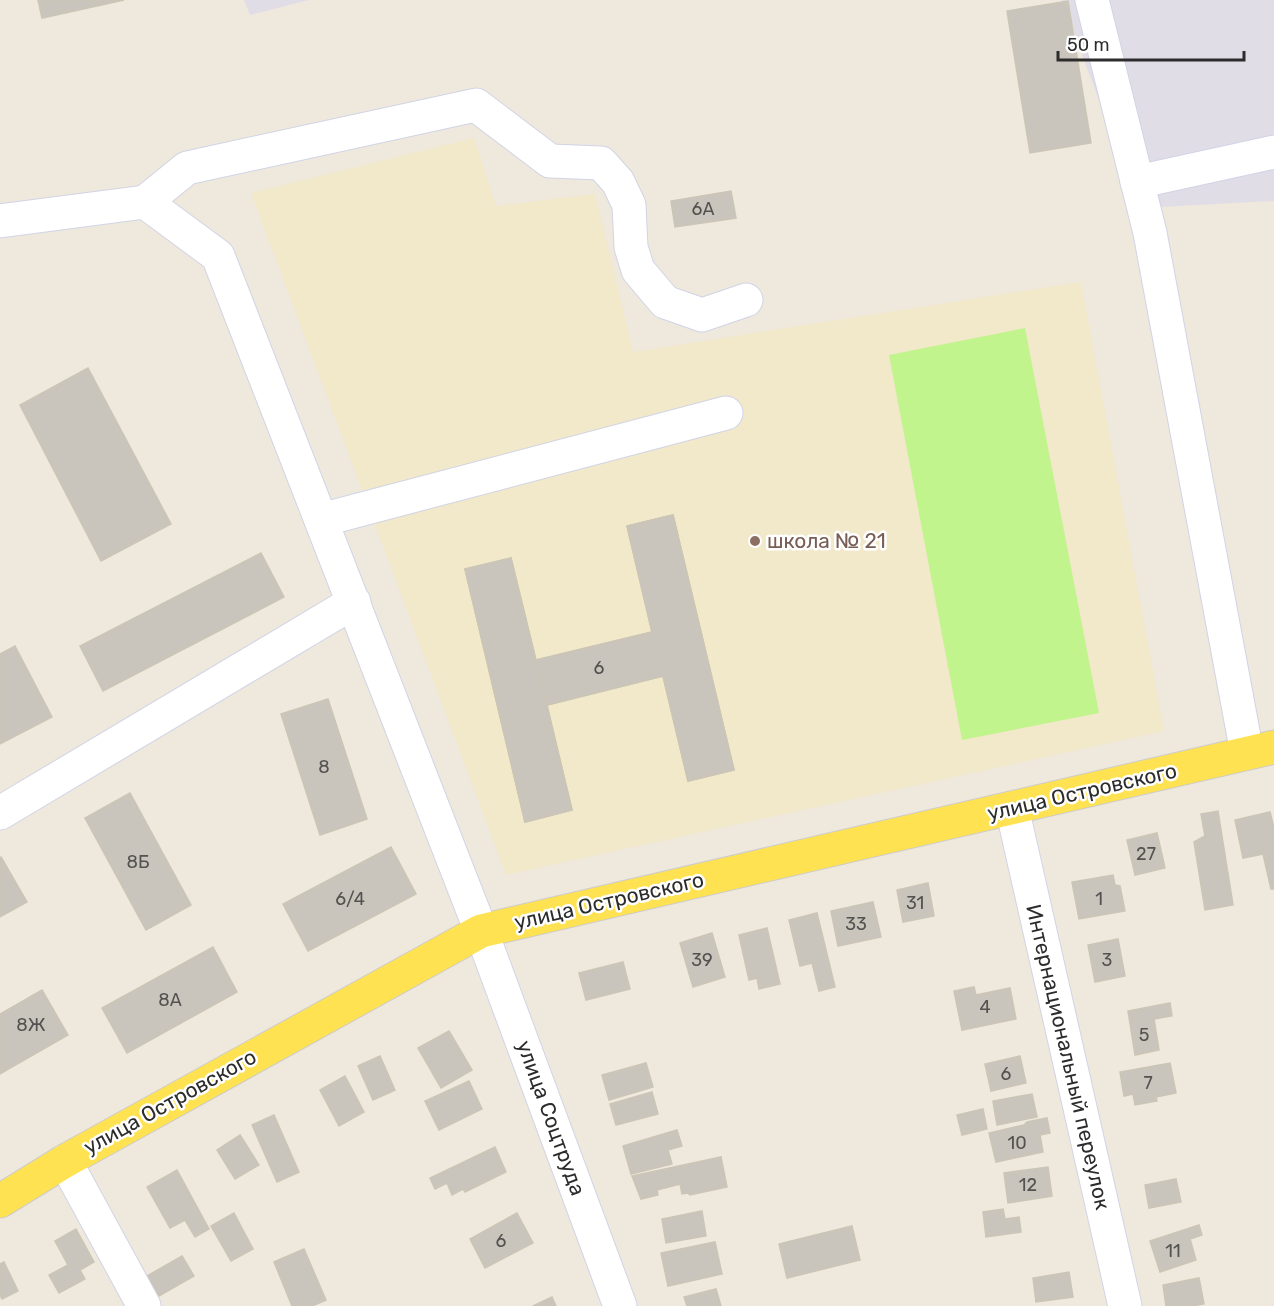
<svg xmlns="http://www.w3.org/2000/svg" width="1274" height="1306" font-family="Rubik,sans-serif">
	<style>
		.industrial { fill: #e1dde7 }
		.education { fill: #f2e8ca }
		.pitch { fill: #c1f48d }
		.building { fill: #cac5bc; stroke: #cbc5b5; stroke-width: 1.5 }
		.lines { fill: none; stroke-linecap: round; stroke-linejoin: round }
		.minor-casing { stroke: #d1d4e6; stroke-width: 35 }
		.major-casing { stroke: #ccc; stroke-width: 35 }
		.minor { stroke: #fff; stroke-width: 33 }
		.major { stroke: #ffe251; stroke-width: 33 }
		.education-dot { fill: #8d6e63; stroke: #fff; stroke-width: 2 }
		.labels { text-anchor: middle; stroke-width: 5; stroke-linejoin: round; paint-order: stroke }
		.number-label { font-size: 18px; fill: #545250 }
		.education-label { font-size: 21px; fill: #785e54; stroke: #fff; text-anchor: start }
		.street-label { font-size: 21px; fill: #2c2c2c; stroke: #fff }
	</style>
	<rect width="100%" height="100%" fill="#efe8dc"/>
	<!-- industrial -->
	<g class="industrial">
		<path d="M 244,0 L 309,0 L 250,15 Z"/>
		<path d="M 1061,0 L 1274,0 L 1274,201 L 1140,208 Z"/>
	</g>
	<!-- education -->
	<path class="education" d="M 474,138 L 496,206 L 595,194 L 633,352 L 1081,282 L 1164,731 L 506,875 L 251,193 Z"/>
	<!-- pitch -->
	<path class="pitch" d="M 1025,328 L 1099,713 L 962,740 L 889,355 Z"/>
	<!-- building -->
	<g class="building">
		<path d="M 38,0 L 124,0 L 42,18 Z"/>
		<path d="M 1068,1 L 1091,143 L 1030,153 L 1007,11 Z"/>
		<path d="M 731,191 L 736,218 L 675,227 L 671,201 Z"/>
		<path d="M 88,368 L 171,524 L 101,561 L 20,405 Z"/>
		<path d="M 673,515 L 734,770 L 688,781 L 663,676 L 547,705 L 536,660 L 652,632 L 627,526 Z"/>
		<path d="M 673,515 L 734,770 L 688,781 L 663,676 L 547,705 L 572,810 L 525,822 L 465,569 L 511,558 L 536,660 L 652,632 L 627,526 Z"/>
		<path d="M 261,553 L 284,597 L 103,691 L 80,646 Z"/>
		<path d="M 511,558 L 572,810 L 525,822 L 465,569 Z"/>
		<path d="M 15,646 L 52,717 L 0,744 L 0,654 Z"/>
		<path d="M 328,699 L 367,819 L 320,835 L 281,714 Z"/>
		<path d="M 130,793 L 191,905 L 146,930 L 85,818 Z"/>
		<path d="M 1218,811 L 1233,905 L 1205,910 L 1194,842 L 1205,836 L 1201,814 Z"/>
		<path d="M 1270,812 L 1274,828 L 1274,889 L 1271,889 L 1263,854 L 1243,858 L 1235,820 Z"/>
		<path d="M 1157,833 L 1165,868 L 1135,875 L 1127,840 Z"/>
		<path d="M 391,847 L 416,894 L 308,951 L 283,904 Z"/>
		<path d="M 1,857 L 27,902 L 0,917 L 0,858 Z"/>
		<path d="M 1113,875 L 1115,885 L 1120,886 L 1125,911 L 1079,919 L 1072,882 Z"/>
		<path d="M 928,883 L 934,916 L 903,922 L 897,890 Z"/>
		<path d="M 873,902 L 881,937 L 838,946 L 831,911 Z"/>
		<path d="M 817,913 L 835,987 L 819,991 L 812,963 L 800,966 L 789,920 Z"/>
		<path d="M 767,928 L 780,984 L 759,989 L 757,978 L 749,980 L 739,935 Z"/>
		<path d="M 712,933 L 725,977 L 693,987 L 680,943 Z"/>
		<path d="M 1118,939 L 1125,976 L 1095,982 L 1088,945 Z"/>
		<path d="M 213,947 L 237,992 L 127,1053 L 102,1008 Z"/>
		<path d="M 623,962 L 630,989 L 586,1000 L 579,973 Z"/>
		<path d="M 974,987 L 976,995 L 1010,988 L 1016,1019 L 962,1030 L 954,991 Z"/>
		<path d="M 42,990 L 68,1035 L 0,1074 L 0,1014 Z"/>
		<path d="M 1170,1003 L 1172,1016 L 1154,1019 L 1159,1050 L 1135,1055 L 1128,1011 Z"/>
		<path d="M 449,1031 L 472,1070 L 441,1088 L 418,1048 Z"/>
		<path d="M 380,1056 L 395,1090 L 373,1100 L 358,1066 Z"/>
		<path d="M 1020,1056 L 1026,1083 L 991,1091 L 985,1064 Z"/>
		<path d="M 646,1063 L 653,1087 L 609,1100 L 602,1075 Z"/>
		<path d="M 1170,1063 L 1176,1093 L 1156,1097 L 1157,1101 L 1135,1105 L 1133,1094 L 1124,1096 L 1120,1072 Z"/>
		<path d="M 345,1076 L 364,1112 L 339,1126 L 320,1090 Z"/>
		<path d="M 469,1081 L 482,1109 L 439,1130 L 425,1101 Z"/>
		<path d="M 652,1092 L 658,1114 L 616,1125 L 610,1104 Z"/>
		<path d="M 1032,1094 L 1037,1117 L 997,1125 L 993,1101 Z"/>
		<path d="M 983,1109 L 987,1129 L 962,1135 L 957,1115 Z"/>
		<path d="M 274,1115 L 299,1172 L 277,1182 L 252,1125 Z"/>
		<path d="M 1047,1118 L 1050,1133 L 1040,1135 L 1043,1152 L 996,1162 L 989,1133 L 1024,1125 L 1027,1122 Z"/>
		<path d="M 677,1130 L 682,1146 L 668,1150 L 672,1164 L 631,1174 L 623,1146 Z"/>
		<path d="M 240,1135 L 259,1165 L 235,1179 L 217,1150 Z"/>
		<path d="M 495,1147 L 506,1172 L 465,1192 L 463,1189 L 452,1195 L 447,1183 L 435,1189 L 430,1178 Z"/>
		<path d="M 721,1157 L 727,1187 L 690,1195 L 688,1193 L 682,1194 L 680,1184 L 657,1190 L 658,1195 L 641,1199 L 632,1176 Z"/>
		<path d="M 1048,1167 L 1052,1196 L 1008,1203 L 1004,1173 Z"/>
		<path d="M 177,1170 L 209,1229 L 195,1237 L 185,1220 L 170,1228 L 147,1187 Z"/>
		<path d="M 1176,1179 L 1181,1202 L 1149,1208 L 1145,1185 Z"/>
		<path d="M 1003,1209 L 1005,1219 L 1019,1217 L 1021,1232 L 986,1237 L 983,1212 Z"/>
		<path d="M 702,1211 L 706,1236 L 666,1243 L 662,1219 Z"/>
		<path d="M 234,1213 L 253,1249 L 231,1261 L 211,1226 Z"/>
		<path d="M 517,1213 L 533,1243 L 485,1268 L 470,1239 Z"/>
		<path d="M 1199,1225 L 1202,1235 L 1190,1239 L 1196,1260 L 1160,1272 L 1150,1241 Z"/>
		<path d="M 852,1226 L 860,1260 L 787,1278 L 779,1244 Z"/>
		<path d="M 76,1229 L 94,1262 L 80,1270 L 85,1279 L 59,1293 L 49,1275 L 68,1265 L 55,1241 Z"/>
		<path d="M 715,1242 L 722,1274 L 668,1286 L 661,1253 Z"/>
		<path d="M 304,1249 L 326,1300 L 312,1306 L 292,1306 L 274,1262 Z"/>
		<path d="M 182,1256 L 194,1276 L 159,1296 L 147,1276 Z"/>
		<path d="M 4,1262 L 18,1291 L 2,1299 L 0,1295 L 0,1264 Z"/>
		<path d="M 1069,1272 L 1073,1297 L 1036,1302 L 1033,1278 Z"/>
		<path d="M 1199,1278 L 1204,1304 L 1192,1306 L 1166,1306 L 1163,1285 Z"/>
		<path d="M 716,1289 L 721,1306 L 687,1306 L 684,1297 Z"/>
		<path d="M 552,1297 L 556,1306 L 533,1306 Z"/>
	</g>
	<g class="lines">
		<!-- minor casing -->
		<g class="minor-casing">
			<g id="minor">
				<path d="M 1092,0 L 1150,233 L 1247,753"/>
				<path d="M 1137,182 L 1274,152"/>
				<path d="M 145,202 L 187,168 L 476,105 L 550,161 L 601,163 L 618,182 L 629,205 L 631,247 L 638,270 L 665,302 L 702,315 L 746,300"/>
				<path d="M 0,221 L 145,202 L 218,256 L 481,931 L 620,1306"/>
				<path d="M 321,520 L 726,413"/>
				<path d="M 1012,808 L 1125,1306"/>
				<path d="M 0,813 L 354,602"/>
				<path d="M 65,1161 L 144,1306"/>
			</g>
		</g>
		<!-- major casing -->
		<g class="major-casing">
			<path id="major" d="M 0,1201 L 65,1161 L 481,931 L 1274,747"/>
		</g>
		<!-- minor -->
		<use href="#minor" class="minor"/>
		<!-- major -->
		<use href="#major" class="major"/>
	</g>
	<!-- markers -->
	<circle class="education-dot" cx="755" cy="541" r="6"/>
	<g class="labels">
		<!-- number labels -->
		<g class="number-label">
			<text x="703" y="215">6А</text>
			<text x="599" y="674">6</text>
			<text x="324" y="773">8</text>
			<text x="1146" y="860">27</text>
			<text x="138" y="868">8Б</text>
			<text x="350" y="905">6/4</text>
			<text x="1099" y="905">1</text>
			<text x="915" y="909">31</text>
			<text x="856" y="930">33</text>
			<text x="702" y="966">39</text>
			<text x="1107" y="966">3</text>
			<text x="170" y="1006">8А</text>
			<text x="985" y="1013">4</text>
			<text x="31" y="1031">8Ж</text>
			<text x="1144" y="1041">5</text>
			<text x="1006" y="1080">6</text>
			<text x="1148" y="1089">7</text>
			<text x="1017" y="1149">10</text>
			<text x="1028" y="1191">12</text>
			<text x="501" y="1247">6</text>
			<text x="1173" y="1257">11</text>
		</g>
		<!-- education labels -->
		<g class="education-label">
			<text x="767" y="548">школа № 21</text>
		</g>
		<!-- street labels -->
		<g class="street-label">
			<text transform="translate(1082 792) rotate(-13)" y="7">улица Островского</text>
			<text transform="translate(609 901) rotate(-13)" y="7">улица Островского</text>
			<text transform="translate(1068 1057) rotate(77)" y="7">Интернациональный переулок</text>
			<text transform="translate(170 1102) rotate(-29)" y="7">улица Островского</text>
			<text transform="translate(551 1118) rotate(70)" y="7">улица Соцтруда</text>
		</g>
	</g>
	<!-- scale -->
	<path d="M1058 51v9h186v-9" fill="none" stroke="#2c2c2c" stroke-width="3"/>
	<text x="1067" y="51" font-size="18" fill="#2c2c2c" stroke="#ffffff" stroke-width="4.5" paint-order="stroke">50 m</text>
</svg>
